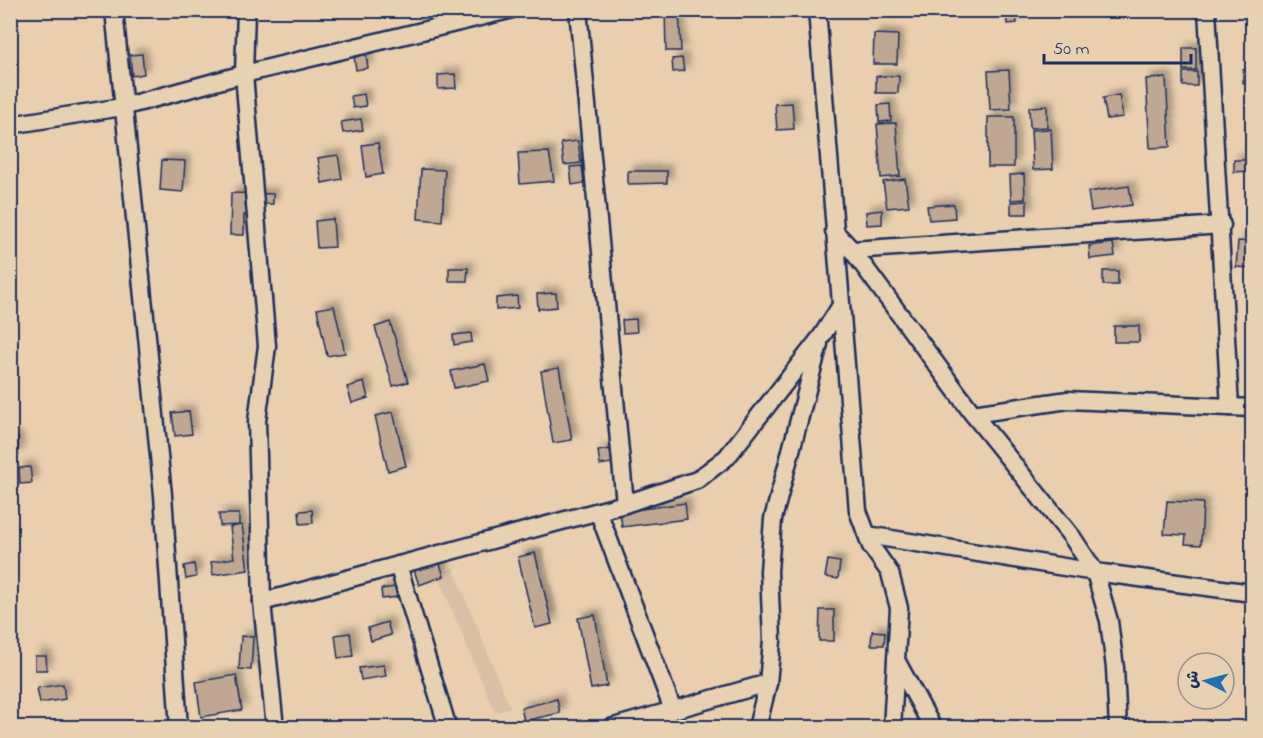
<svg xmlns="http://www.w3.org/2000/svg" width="1263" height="738" font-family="'Indie Flower','Playpen Sans Arabic',sans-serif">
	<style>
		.built { fill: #d9c0a4 }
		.building { fill: #c0a791; stroke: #1b2f5e; stroke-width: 1.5; filter: url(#shadow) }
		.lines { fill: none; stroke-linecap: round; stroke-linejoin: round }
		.minor-casing { stroke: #1b2f5e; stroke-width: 21 }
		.minor { stroke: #e8d1b0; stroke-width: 16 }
	</style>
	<defs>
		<filter id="shadow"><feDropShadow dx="5.5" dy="-5.5" stdDeviation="3" flood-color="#0004"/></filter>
	</defs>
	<rect width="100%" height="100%" fill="#e9cfad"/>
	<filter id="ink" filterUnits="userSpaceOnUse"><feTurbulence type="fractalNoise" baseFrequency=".0167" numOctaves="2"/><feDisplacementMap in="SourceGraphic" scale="12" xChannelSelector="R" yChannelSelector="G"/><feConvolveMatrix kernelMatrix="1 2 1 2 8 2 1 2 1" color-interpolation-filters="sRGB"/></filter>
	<g filter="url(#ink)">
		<!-- built -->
		<g class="built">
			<path d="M 542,547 L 558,612 L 542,617 L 526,551 Z"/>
			<path d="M 453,568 L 510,707 L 495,713 L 437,574 Z"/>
			<path d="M 599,610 L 615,675 L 600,679 L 583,614 Z"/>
		</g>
		<!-- building -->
		<g class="building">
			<path d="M 665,10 L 679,10 L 681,51 L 666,51 Z"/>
			<path d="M 1006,10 L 1016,10 L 1017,23 L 1007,24 Z"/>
			<path d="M 874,34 L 898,35 L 897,64 L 873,64 Z"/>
			<rect x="1183" y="48" width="13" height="22"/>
			<path d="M 142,54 L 144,74 L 132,76 L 130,55 Z"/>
			<path d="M 366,54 L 368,68 L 356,70 L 354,56 Z"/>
			<path d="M 682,58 L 684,71 L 673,72 L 672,59 Z"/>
			<path d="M 1252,69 L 1252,82 L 1243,83 L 1243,70 Z"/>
			<path d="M 1009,70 L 1011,109 L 990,110 L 988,71 Z"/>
			<rect x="1183" y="72" width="14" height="14"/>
			<path d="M 455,74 L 456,88 L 438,89 L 438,75 Z"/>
			<path d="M 876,76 L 899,76 L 898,93 L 876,93 Z"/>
			<path d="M 1166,78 L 1170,147 L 1150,148 L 1146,79 Z"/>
			<path d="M 1249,93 L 1252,93 L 1252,123 L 1247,122 Z"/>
			<path d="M 364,94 L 366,106 L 353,108 L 351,96 Z"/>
			<path d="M 1119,95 L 1123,117 L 1107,119 L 1103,98 Z"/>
			<path d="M 792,103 L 794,129 L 777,130 L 775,104 Z"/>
			<path d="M 890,104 L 891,121 L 879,122 L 878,105 Z"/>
			<path d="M 1047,106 L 1047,127 L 1030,128 L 1029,107 Z"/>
			<rect x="988" y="117" width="26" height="50"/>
			<path d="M 361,119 L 363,130 L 343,133 L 341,122 Z"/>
			<path d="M 896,123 L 900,176 L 881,178 L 877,124 Z"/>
			<path d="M 1051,129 L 1053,169 L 1033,170 L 1031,130 Z"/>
			<path d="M 578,141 L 581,163 L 564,165 L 561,143 Z"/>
			<path d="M 378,143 L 383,174 L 366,177 L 362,145 Z"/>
			<path d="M 549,152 L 554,181 L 520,184 L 518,153 Z"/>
			<path d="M 338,155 L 342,179 L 322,183 L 318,158 Z"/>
			<path d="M 162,160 L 185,161 L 183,192 L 160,190 Z"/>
			<path d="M 1234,160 L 1248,160 L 1248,171 L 1234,172 Z"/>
			<path d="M 582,166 L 584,183 L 572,185 L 570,167 Z"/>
			<path d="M 421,169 L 445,170 L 442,221 L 418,219 Z"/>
			<path d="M 628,171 L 667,171 L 667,183 L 628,184 Z"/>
			<path d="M 1024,174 L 1025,199 L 1011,200 L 1010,175 Z"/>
			<path d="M 905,179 L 909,206 L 887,208 L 883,182 Z"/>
			<path d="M 1129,186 L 1132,205 L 1091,211 L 1088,192 Z"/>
			<path d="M 231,193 L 273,194 L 273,204 L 253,204 L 253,215 L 244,215 L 244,235 L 230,235 Z"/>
			<path d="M 1027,201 L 1027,214 L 1011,214 L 1011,202 Z"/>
			<path d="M 954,204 L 955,218 L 929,220 L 927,206 Z"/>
			<path d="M 882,210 L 882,224 L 867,225 L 866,212 Z"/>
			<path d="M 333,219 L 335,247 L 317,248 L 315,221 Z"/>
			<path d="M 1238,241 L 1252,242 L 1252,268 L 1236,267 Z"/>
			<path d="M 1113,243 L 1115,256 L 1090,259 L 1089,246 Z"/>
			<path d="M 449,268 L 468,268 L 467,281 L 449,281 Z"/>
			<rect x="1103" y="271" width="15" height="14"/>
			<path d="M 556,293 L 557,307 L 538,309 L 537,294 Z"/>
			<path d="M 517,296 L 518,308 L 496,310 L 496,298 Z"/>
			<path d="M 334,306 L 345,353 L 327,356 L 317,309 Z"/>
			<path d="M 636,319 L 637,332 L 623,333 L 622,320 Z"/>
			<path d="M 390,322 L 408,382 L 393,386 L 375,327 Z"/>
			<rect x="1114" y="326" width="25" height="16"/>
			<path d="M 471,333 L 472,342 L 454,345 L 453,335 Z"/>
			<path d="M 485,364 L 489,381 L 454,388 L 451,371 Z"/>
			<path d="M 559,368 L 572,440 L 553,443 L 541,371 Z"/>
			<path d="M 1248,373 L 1252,373 L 1252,390 L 1247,389 Z"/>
			<path d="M 364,382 L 368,398 L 352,403 L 347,387 Z"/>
			<path d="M 189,411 L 192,434 L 175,436 L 172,413 Z"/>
			<path d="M 393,412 L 406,466 L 388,471 L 375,416 Z"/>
			<rect x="10" y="438" width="8" height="17"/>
			<path d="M 610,449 L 612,463 L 600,465 L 598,451 Z"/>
			<path d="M 30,467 L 32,483 L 20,484 L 19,468 Z"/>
			<path d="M 1167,501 L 1203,503 L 1201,545 L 1185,544 L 1186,535 L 1164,534 Z"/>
			<path d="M 685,503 L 687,519 L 622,527 L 620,512 Z"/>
			<path d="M 312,510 L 313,523 L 300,524 L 299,511 Z"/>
			<path d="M 219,514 L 239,514 L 239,525 L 220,526 Z"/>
			<path d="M 242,525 L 248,570 L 213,575 L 211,562 L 234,558 L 230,527 Z"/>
			<path d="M 535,553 L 552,624 L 535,628 L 518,557 Z"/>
			<path d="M 438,558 L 444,576 L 419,585 L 413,567 Z"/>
			<path d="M 828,560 L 840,562 L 838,579 L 825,577 Z"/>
			<path d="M 194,564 L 196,577 L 186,579 L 184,566 Z"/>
			<path d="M 395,587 L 397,597 L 382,599 L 381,589 Z"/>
			<path d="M 820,610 L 834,610 L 834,641 L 819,641 Z"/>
			<path d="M 595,615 L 607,686 L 591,689 L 578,618 Z"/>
			<path d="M 387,622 L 391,635 L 371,641 L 368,628 Z"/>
			<path d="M 872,631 L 885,632 L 884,645 L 871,645 Z"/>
			<path d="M 350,633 L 353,656 L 338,658 L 335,635 Z"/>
			<path d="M 241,636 L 253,637 L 251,670 L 239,669 Z"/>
			<path d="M 35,656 L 46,656 L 47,670 L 35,670 Z"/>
			<path d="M 384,665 L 386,676 L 361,680 L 359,668 Z"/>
			<path d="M 1248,673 L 1252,674 L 1252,686 L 1246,685 Z"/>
			<path d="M 236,675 L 242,710 L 201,717 L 196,682 Z"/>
			<path d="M 63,684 L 65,699 L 40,703 L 37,688 Z"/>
			<path d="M 557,699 L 560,713 L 524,721 L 521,708 Z"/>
		</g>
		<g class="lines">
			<!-- minor casing -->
			<g class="minor-casing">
				<g id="minor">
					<path d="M 114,10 L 163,495 L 179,728"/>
					<path d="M 246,10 L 244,74 L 267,346 L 257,421 L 262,602 L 275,728"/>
					<path d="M 578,10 L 625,504"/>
					<path d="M 817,10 L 858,511 L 871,546 L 890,573 L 899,608 L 892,728"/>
					<path d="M 1207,10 L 1230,407"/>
					<path d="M 10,125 L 122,107 L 244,74 L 509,10"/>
					<path d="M 834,231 L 852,250 L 973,414 L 1072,537 L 1095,572 L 1109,621 L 1115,668 L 1118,728"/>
					<path d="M 852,250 L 1222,225"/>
					<path d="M 973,414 L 1068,400 L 1252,408"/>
					<path d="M 598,511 L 673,710"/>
					<path d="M 867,535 L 1095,572 L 1252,593"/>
					<path d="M 398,565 L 448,728"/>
					<path d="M 262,602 L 625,504 L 697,480 L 727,457 L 821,337 L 840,307"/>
					<path d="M 896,660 L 933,728"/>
					<path d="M 610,728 L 768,683"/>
					<path d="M 757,728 L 768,683 L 772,641 L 769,571 L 773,519 L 819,344"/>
				</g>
			</g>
			<!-- minor -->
			<use href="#minor" class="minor"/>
		</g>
	</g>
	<!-- margin -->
	<rect width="1263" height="738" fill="none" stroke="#e8d1b0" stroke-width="36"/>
	<rect x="18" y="18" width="1227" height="702" fill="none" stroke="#1b2f5e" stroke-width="2" filter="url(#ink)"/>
	<!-- north arrow -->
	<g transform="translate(1206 681) rotate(276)"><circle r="28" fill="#e8d1b0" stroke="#96908f" stroke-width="1.5"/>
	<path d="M0-4.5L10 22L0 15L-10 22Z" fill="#1f6fb2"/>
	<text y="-9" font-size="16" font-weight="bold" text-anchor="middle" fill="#1b2f5e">ش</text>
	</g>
	<!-- scale -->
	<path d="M1044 54v9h147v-9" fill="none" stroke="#1b2f5e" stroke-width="3"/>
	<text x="1053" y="54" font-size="18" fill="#1b2f5e" stroke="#e8d1b0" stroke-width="4.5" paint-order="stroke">50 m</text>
</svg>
